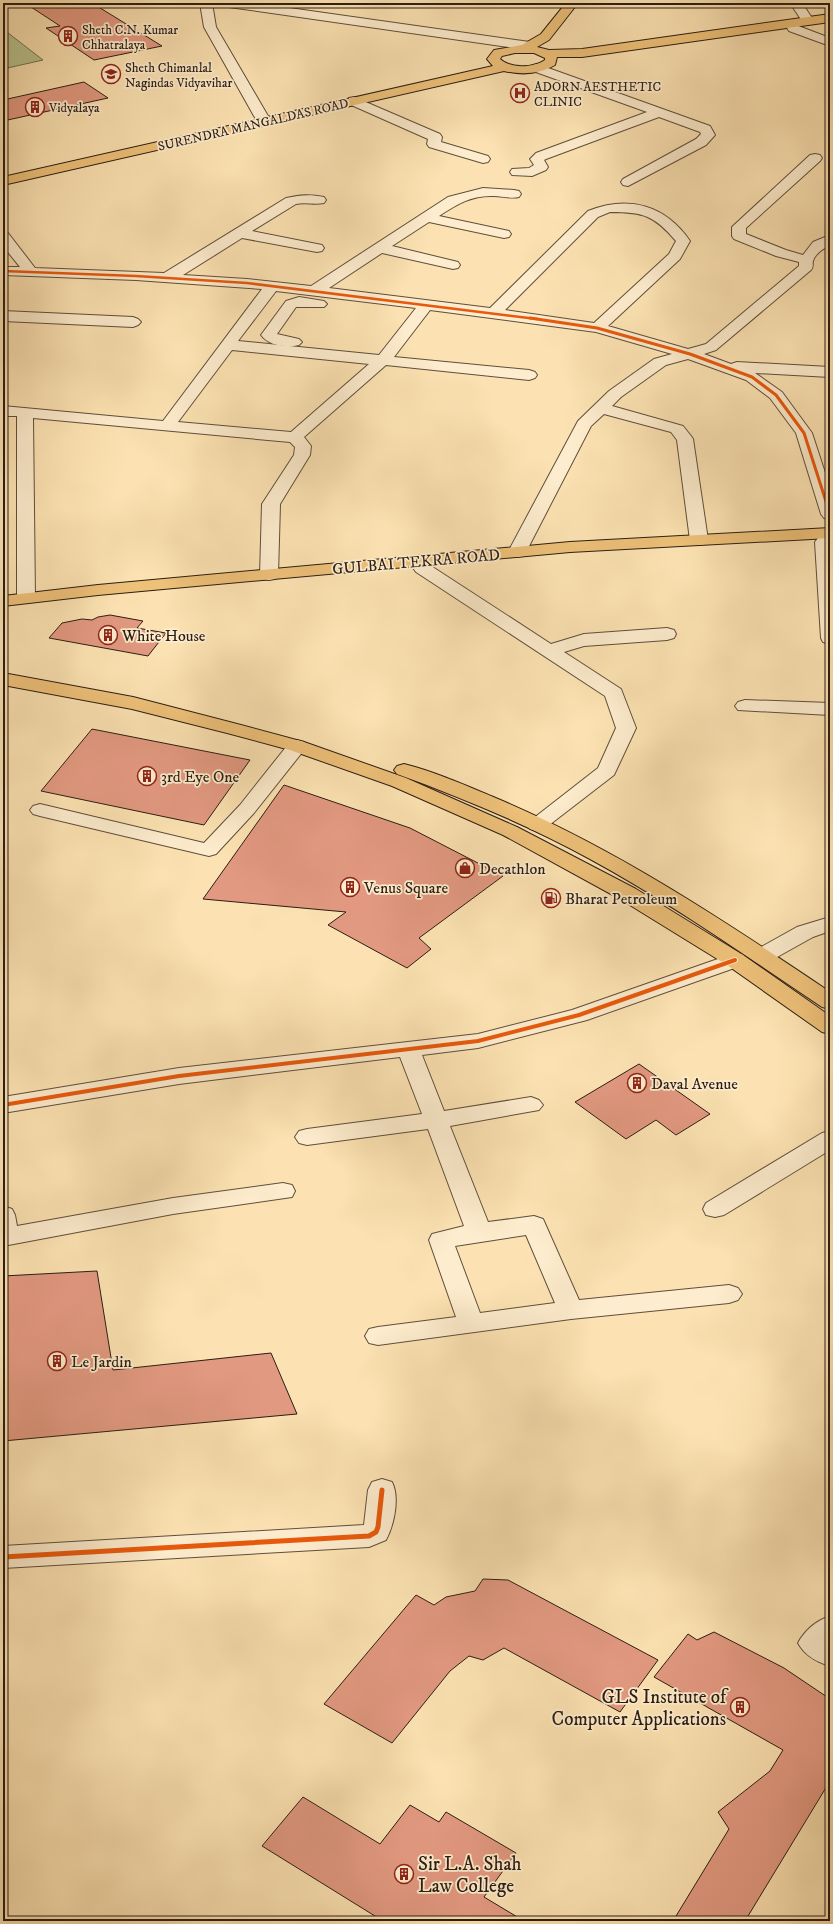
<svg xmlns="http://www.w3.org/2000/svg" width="833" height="1924" font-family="'IM FELL DW Pica',serif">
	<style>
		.green { fill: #b9c490; stroke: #727052 }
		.building { fill: #e29981; stroke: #2b1d13 }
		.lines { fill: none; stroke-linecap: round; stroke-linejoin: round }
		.minor-casing { stroke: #5f4e3b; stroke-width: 2 }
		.major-casing { stroke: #2b1d13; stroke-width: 2 }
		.minor { fill: #fdeccd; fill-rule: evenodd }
		.major { fill: #eec179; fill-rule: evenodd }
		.cycleway-far3-casing { stroke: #fdeccd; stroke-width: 4 }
		.cycleway-far2-casing { stroke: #fdeccd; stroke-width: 5 }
		.cycleway-far1-casing { stroke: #fdeccd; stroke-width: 6 }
		.cycleway-casing { stroke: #fdeccd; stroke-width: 8 }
		.cycleway-far3 { stroke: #e8590c; stroke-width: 2.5 }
		.cycleway-far2 { stroke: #e8590c; stroke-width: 3 }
		.cycleway-far1 { stroke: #e8590c; stroke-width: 4 }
		.cycleway { stroke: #e8590c; stroke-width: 5 }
		.labels { text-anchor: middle; stroke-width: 3.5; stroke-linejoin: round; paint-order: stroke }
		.far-poi-label { font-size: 13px; fill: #2b1d13; stroke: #fdeccd; text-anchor: start }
		.far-street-label { font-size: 13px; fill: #2b1d13; stroke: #fdeccd }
		.street-label { font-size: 16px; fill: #2b1d13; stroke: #fdeccd }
		.poi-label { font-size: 16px; fill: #2b1d13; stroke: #fdeccd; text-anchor: start }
		.near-poi-label { font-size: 19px; fill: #2b1d13; stroke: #fdeccd; text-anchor: end }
	</style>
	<rect width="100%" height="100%" fill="#fce2b2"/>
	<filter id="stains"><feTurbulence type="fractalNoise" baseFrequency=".005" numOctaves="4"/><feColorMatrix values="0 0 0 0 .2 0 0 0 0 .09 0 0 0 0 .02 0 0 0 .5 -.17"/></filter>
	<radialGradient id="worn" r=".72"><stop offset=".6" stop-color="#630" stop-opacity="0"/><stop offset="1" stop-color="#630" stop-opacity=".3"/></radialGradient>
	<!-- green -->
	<path class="green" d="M 3,29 L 43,60 L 3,69 Z"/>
	<!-- building -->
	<g class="building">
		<path d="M 25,3 L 92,3 L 162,46 L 94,60 L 46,28 L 60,26 Z"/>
		<path d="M 84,82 L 108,98 L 3,121 L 3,100 Z"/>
		<path d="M 110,615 L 143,621 L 137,628 L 166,633 L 148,656 L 49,638 L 62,623 L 82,619 L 92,620 L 98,617 Z"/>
		<path d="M 92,729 L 250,760 L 204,825 L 41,791 Z"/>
		<path d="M 284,785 L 410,828 L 503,876 L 419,938 L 431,949 L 407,968 L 328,925 L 346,912 L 203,899 Z"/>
		<path d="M 639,1064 L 710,1114 L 676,1135 L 656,1120 L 626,1139 L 575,1102 Z"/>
		<path d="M 97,1271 L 113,1370 L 271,1353 L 297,1414 L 3,1441 L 3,1276 Z"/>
		<path d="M 483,1579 L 508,1580 L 658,1660 L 620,1712 L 504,1648 L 483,1660 L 469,1656 L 450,1671 L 392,1743 L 324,1704 L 416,1595 L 434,1605 L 446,1597 L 475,1591 Z"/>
		<path d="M 714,1632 L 784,1668 L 830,1699 L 830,1781 L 745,1921 L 673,1921 L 729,1829 L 718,1812 L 770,1771 L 783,1750 L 654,1677 L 688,1634 L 697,1640 Z"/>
		<path d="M 303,1797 L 380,1844 L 410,1805 L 439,1822 L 446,1812 L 516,1853 L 484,1897 L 524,1921 L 383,1921 L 262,1846 Z"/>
	</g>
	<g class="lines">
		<!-- minor casing -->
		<g class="minor-casing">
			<g id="minor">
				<path d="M 200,3 L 212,3 L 216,27 L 268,116 L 266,119 L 256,119 L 254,116 L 204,27 Z"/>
				<path d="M 223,3 L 254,3 L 530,42 L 536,46 L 530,50 L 229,7 Z"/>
				<path d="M 790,3 L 802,3 L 814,21 L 812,24 L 804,24 Z"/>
				<path d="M 793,24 L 830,38 L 830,46 L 789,31 L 787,28 Z"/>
				<path d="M 537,64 L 710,126 L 715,135 L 706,145 L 628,186 L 623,185 L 621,182 L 623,179 L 696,139 L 701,134 L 700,132 L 659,117 L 546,159 L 544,160 L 548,167 L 546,170 L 532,176 L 512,175 L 510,172 L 512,169 L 529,168 L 534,165 L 530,159 L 536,153 L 647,112 L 533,71 L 531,68 L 533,65 Z"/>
				<path d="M 354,97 L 440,134 L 442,137 L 441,142 L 488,156 L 490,159 L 488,162 L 483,163 L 429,147 L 427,144 L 428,139 L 349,104 L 348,101 L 349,98 Z"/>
				<path d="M 815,154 L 820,155 L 822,158 L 820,161 L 746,228 L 746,234 L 786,250 L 803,255 L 813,242 L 830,235 L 830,245 C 824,248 815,254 813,261 C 812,265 814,266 811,270 L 716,350 L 704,354 L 731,364 L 737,362 L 830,367 L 830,377 L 755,373 L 782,392 L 812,433 L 830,488 L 830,519 L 824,518 L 821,514 L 796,433 L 770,398 L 746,380 L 688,359 L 666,365 L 621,397 L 612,406 L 683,426 L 691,436 L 693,439 L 708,540 L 705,544 L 699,545 L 693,544 L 690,540 L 677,440 L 671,432 L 604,414 L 591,426 L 526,552 L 523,556 L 517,557 L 511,556 L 508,552 L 578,421 L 609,391 L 654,359 L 672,354 L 596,332 L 430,310 L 394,357 L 529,370 L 535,372 L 537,375 L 535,378 L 529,380 L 386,365 L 304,437 L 311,446 L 310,455 L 280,504 L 278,575 L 275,579 L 269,580 L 263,579 L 260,575 L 262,504 L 294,455 L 295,447 L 290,442 L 33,418 L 35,598 L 32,602 L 26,603 L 20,602 L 17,598 L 17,416 L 3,416 L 3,406 L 163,421 L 262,289 L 136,280 L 3,275 L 3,267 L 20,267 L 3,246 L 3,232 L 8,233 L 35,268 L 164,273 L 286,198 C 300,195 310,194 324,197 L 326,200 L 324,203 C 315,205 305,202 296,204 L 252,231 L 322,245 L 324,248 L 322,251 L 317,252 L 242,238 L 183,275 L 247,279 L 311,286 L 448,197 L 483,188 L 514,190 L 519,191 L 521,194 L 519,197 C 511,199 502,196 494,196 C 472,195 457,204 439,216 L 509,231 L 511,234 L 509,237 L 504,238 L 429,222 L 392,246 L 458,262 L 460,265 L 458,268 L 453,269 L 382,253 L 329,288 L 490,308 L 588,211 C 629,195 665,205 690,241 L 680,259 L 608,326 L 688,349 L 706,344 L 799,266 L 799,262 L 776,256 L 734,239 L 732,236 L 732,227 L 810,155 ZM 610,212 C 643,212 654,215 676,241 L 669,254 L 594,323 L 505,310 L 598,217 ZM 276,291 L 416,308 L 379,355 L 238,341 ZM 232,350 L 369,364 L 291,432 L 178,422 Z"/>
				<path d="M 299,297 L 324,301 L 327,304 L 324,307 L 296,307 L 277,334 L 299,339 L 302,342 L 299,345 C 287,348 269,346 261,335 L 286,301 Z"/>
				<path d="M 3,311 L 133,317 L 138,319 L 141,322 L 138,325 L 133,327 L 3,321 Z"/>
				<path d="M 824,537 L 830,538 L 830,644 L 823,642 L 821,638 L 815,542 L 818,538 Z"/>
				<path d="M 422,563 L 428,564 L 551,644 L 584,634 L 667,628 L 674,630 L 676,634 L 674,638 L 667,640 L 584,646 L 564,652 L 621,689 L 636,728 L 614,775 L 544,829 L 537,831 L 530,829 L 527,825 L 530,821 L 598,768 L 616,728 L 605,696 L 416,572 L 413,568 L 416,564 Z"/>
				<path d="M 745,700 L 830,703 L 830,715 L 738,710 L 735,706 L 738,702 Z"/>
				<path d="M 297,740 L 304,742 L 307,746 L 304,750 L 254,813 L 216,854 L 209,856 L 40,816 L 33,814 L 30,810 L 33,806 L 40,804 L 204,843 L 240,805 L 290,742 Z"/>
				<path d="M 830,917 L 830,931 L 813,937 L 770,961 L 762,963 L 754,961 L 751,956 L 754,951 L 797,927 Z"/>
				<path d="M 735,953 L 743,955 L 746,960 L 743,965 L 587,1020 L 478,1048 L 422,1055 L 444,1111 L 531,1097 L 539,1100 L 543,1105 L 539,1110 L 450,1126 L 488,1222 L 534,1216 L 543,1219 L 579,1300 L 729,1285 L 738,1288 L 742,1294 L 738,1300 L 729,1303 L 571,1319 L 378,1345 L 369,1343 L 365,1336 L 369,1329 L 378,1327 L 456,1317 L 429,1240 L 432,1234 L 464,1226 L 428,1129 L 307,1145 L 299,1143 L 295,1137 L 299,1131 L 307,1129 L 422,1114 L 400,1057 L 179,1084 L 3,1113 L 3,1097 L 179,1068 L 478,1034 L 572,1010 ZM 526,1235 L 555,1303 L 480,1313 L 455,1246 Z"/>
				<path d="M 830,1131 L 830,1150 L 724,1215 L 715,1217 L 706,1215 L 703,1209 L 706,1203 L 822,1133 Z"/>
				<path d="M 283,1183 L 292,1185 L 295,1191 L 292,1197 L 173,1214 L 3,1246 L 3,1206 L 12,1209 L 15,1215 L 17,1226 L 173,1198 Z"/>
				<path d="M 382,1479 L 392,1482 C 400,1498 394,1525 386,1540 L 369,1547 L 3,1568 L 3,1546 L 364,1525 L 368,1490 L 372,1482 Z"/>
				<path d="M 830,1616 L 830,1666 C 817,1662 805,1656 798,1643 C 805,1630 816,1621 830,1616 Z"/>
			</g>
		</g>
		<!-- major casing -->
		<g class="major-casing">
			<g id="major">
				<path d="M 566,3 L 578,3 L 549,40 L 537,47 L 549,50 L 582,49 L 830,14 L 830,22 L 582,57 L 557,57 L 555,65 C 540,74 521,75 504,71 L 3,185 L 3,177 L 493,66 L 487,59 L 494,50 L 522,45 L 541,34 ZM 515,53 L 534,53 L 545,58 L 545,60 C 533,68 511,69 500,59 L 502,56 Z"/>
				<path d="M 830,528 L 830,538 L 570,552 L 98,595 L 3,606 L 3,596 L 98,585 L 570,542 Z"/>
				<path d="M 3,673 L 133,697 L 241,725 L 304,742 L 406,778 L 517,827 L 636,889 L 743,955 L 830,1016 L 830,1034 L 822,1032 L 727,965 L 620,899 L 503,835 L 392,786 L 290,750 L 227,733 L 132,709 L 3,685 Z"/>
				<path d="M 404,764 C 436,772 467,786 498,799 C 616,849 723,920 830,992 L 830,1009 L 822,1007 C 746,956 671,903 590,859 C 528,825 463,798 397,774 L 394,770 L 397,766 Z"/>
			</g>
		</g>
		<!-- minor -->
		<use href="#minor" class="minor"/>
		<!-- major -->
		<use href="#major" class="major"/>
		<!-- cycleway-far3 casing -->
		<g class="cycleway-far3-casing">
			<path id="cycleway-far3" d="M 3,271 L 136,276 L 247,283 L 537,319"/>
		</g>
		<!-- cycleway-far2 casing -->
		<g class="cycleway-far2-casing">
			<path id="cycleway-far2" d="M 530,318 L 597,328 L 690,354 L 752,377 L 776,395 L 804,433 L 830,514"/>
		</g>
		<!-- cycleway-far1 casing -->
		<g class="cycleway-far1-casing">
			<path id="cycleway-far1" d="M 3,1105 L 179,1076 L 478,1041 L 579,1015 L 735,960"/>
		</g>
		<!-- cycleway casing -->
		<g class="cycleway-casing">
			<path id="cycleway" d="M 3,1557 L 369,1536 L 376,1532 L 378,1527 L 382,1490"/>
		</g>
		<!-- cycleway-far3 -->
		<use href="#cycleway-far3" class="cycleway-far3"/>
		<!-- cycleway-far2 -->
		<use href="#cycleway-far2" class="cycleway-far2"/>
		<!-- cycleway-far1 -->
		<use href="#cycleway-far1" class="cycleway-far1"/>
		<!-- cycleway -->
		<use href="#cycleway" class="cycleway"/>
	</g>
	<!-- icons -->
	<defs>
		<g id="building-ring" transform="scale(1)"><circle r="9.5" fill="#fdeccd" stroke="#8f2418" stroke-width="1.5"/><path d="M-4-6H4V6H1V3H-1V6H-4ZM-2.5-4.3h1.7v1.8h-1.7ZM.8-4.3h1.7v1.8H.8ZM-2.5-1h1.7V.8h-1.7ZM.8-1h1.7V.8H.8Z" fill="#8f2418"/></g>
		<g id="school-ring" transform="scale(1)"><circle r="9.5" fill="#fdeccd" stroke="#8f2418" stroke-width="1.5"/><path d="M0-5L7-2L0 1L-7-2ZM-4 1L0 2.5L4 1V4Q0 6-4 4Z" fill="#8f2418"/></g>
		<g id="hospital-ring" transform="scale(1)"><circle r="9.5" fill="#fdeccd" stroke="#8f2418" stroke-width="1.5"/><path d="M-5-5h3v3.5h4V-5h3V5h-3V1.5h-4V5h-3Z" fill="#8f2418"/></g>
		<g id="shop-ring" transform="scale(1)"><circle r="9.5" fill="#fdeccd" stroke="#8f2418" stroke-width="1.5"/><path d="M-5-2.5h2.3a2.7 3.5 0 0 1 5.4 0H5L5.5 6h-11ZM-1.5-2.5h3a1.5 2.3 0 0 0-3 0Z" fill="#8f2418"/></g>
		<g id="fuel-ring" transform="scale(1)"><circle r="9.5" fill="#fdeccd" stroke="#8f2418" stroke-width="1.5"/><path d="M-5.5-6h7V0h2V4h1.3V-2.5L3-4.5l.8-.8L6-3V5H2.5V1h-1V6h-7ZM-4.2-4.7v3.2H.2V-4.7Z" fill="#8f2418"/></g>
	</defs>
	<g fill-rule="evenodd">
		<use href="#building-ring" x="68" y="36"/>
		<use href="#school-ring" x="111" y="74"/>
		<use href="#hospital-ring" x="520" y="93"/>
		<use href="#building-ring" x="35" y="107"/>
		<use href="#building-ring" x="108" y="635"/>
		<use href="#building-ring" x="147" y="776"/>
		<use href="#shop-ring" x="465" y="868"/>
		<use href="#building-ring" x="350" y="887"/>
		<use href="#fuel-ring" x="551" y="898"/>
		<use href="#building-ring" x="637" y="1083"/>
		<use href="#building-ring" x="57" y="1361"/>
		<use href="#building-ring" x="740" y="1707"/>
		<use href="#building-ring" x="404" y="1874"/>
	</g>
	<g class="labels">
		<!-- far-poi labels -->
		<g class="far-poi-label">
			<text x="82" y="34">Sheth C.N. Kumar<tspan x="82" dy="15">Chhatralaya</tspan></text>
			<text x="125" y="72">Sheth Chimanlal<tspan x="125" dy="15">Nagindas Vidyavihar</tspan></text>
			<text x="534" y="91">ADORN AESTHETIC<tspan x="534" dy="15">CLINIC</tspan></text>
			<text x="49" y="112">Vidyalaya</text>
		</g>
		<!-- far-street labels -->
		<g class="far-street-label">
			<text transform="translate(253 124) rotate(-13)" y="5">SURENDRA MANGALDAS ROAD</text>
		</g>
		<!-- street labels -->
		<g class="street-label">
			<text transform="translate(416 561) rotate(-5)" y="6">GULBAI TEKRA ROAD</text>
		</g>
		<!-- poi labels -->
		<g class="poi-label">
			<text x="122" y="641">White House</text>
			<text x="161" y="782">3rd Eye One</text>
			<text x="479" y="874">Decathlon</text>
			<text x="364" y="893">Venus Square</text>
			<text x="565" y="904">Bharat Petroleum</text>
			<text x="651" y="1089">Daval Avenue</text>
			<text x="71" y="1367">Le Jardin</text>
		</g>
		<!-- near-poi labels -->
		<g class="near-poi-label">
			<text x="726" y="1703">GLS Institute of<tspan x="726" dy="22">Computer Applications</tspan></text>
			<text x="418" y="1870" text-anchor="start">Sir L.A. Shah<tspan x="418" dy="22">Law College</tspan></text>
		</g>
	</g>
	<!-- margin -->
	<rect width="833" height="1924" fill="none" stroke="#fce2b2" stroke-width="16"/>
	<rect x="4" y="4" width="825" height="1916" fill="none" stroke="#2b1d13" stroke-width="2"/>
	<rect x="8" y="8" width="817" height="1908" fill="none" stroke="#2b1d13"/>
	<rect width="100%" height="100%" filter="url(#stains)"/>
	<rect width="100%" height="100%" fill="url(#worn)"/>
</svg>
